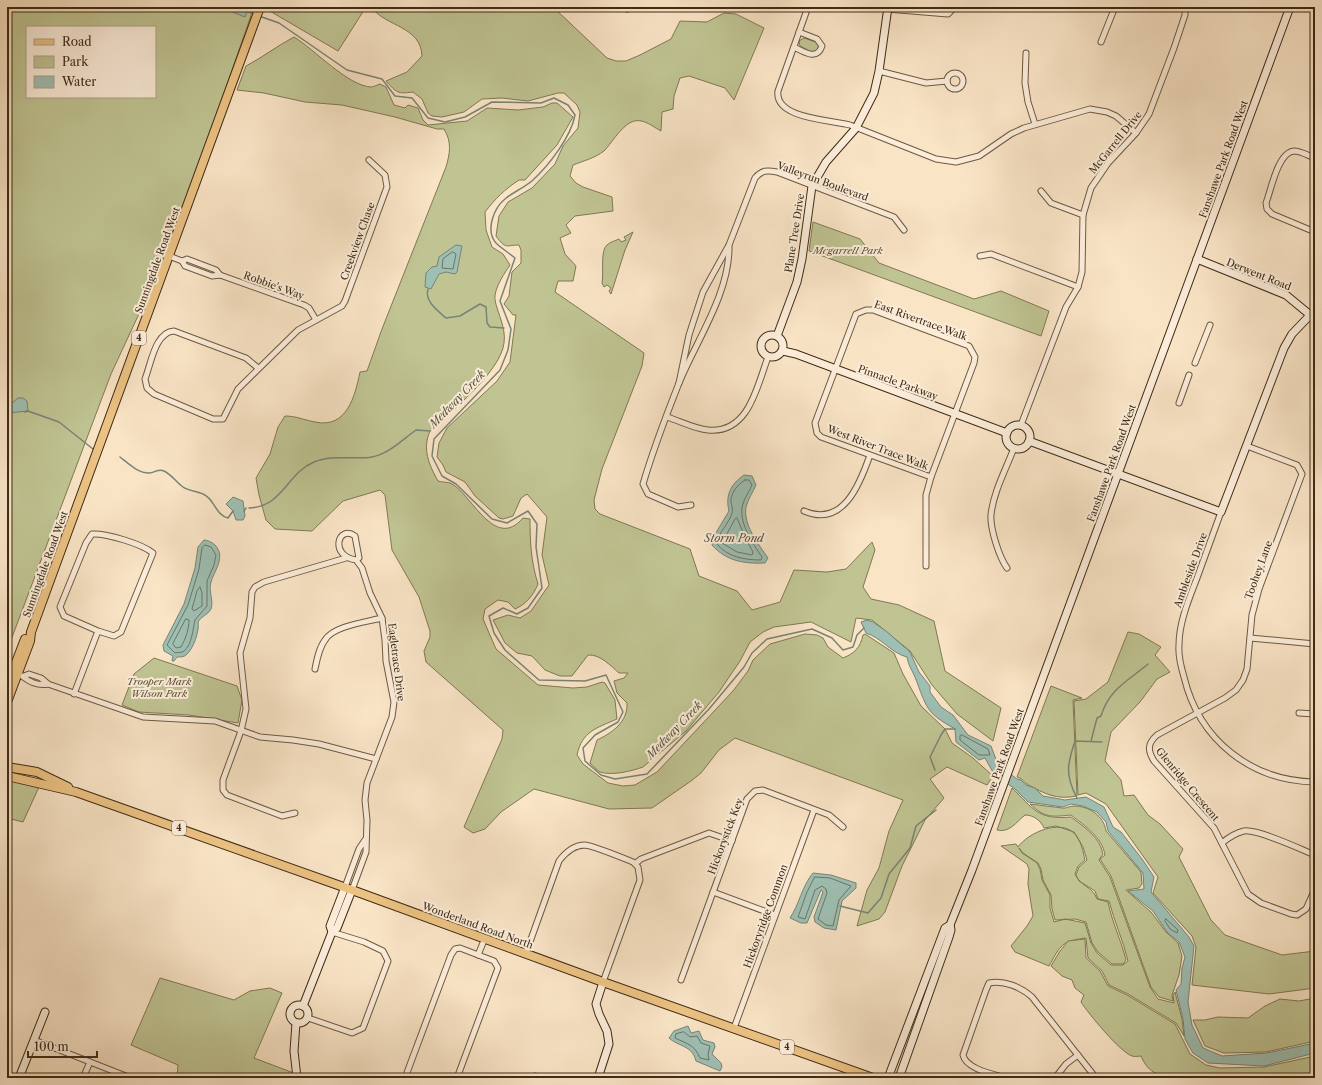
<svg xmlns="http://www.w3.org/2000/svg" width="1322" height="1085" font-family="'Libre Caslon Text',serif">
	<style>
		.green { fill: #c0c493; stroke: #807854; fill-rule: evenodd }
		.water { fill: #9ebfb3; stroke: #788474 }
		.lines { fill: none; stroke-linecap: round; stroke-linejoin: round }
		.shore { stroke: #6e7564; stroke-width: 1 }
		.stream { stroke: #788474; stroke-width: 1.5 }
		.street-casing { stroke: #6e5941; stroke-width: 7 }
		.secondary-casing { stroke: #3f2b15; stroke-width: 9 }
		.primary-casing { stroke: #3f2b15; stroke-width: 10 }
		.street { stroke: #fbedda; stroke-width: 5 }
		.secondary { stroke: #fbedda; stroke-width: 7 }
		.primary { stroke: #ecc283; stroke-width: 8 }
		.labels { text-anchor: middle; stroke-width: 4; stroke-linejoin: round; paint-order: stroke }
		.shield { fill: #fbedda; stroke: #776550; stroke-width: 1 }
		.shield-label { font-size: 9px; font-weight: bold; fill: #3f2b15 }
		.street-label { font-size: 10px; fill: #3f2b15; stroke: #fbedda }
		.park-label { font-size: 10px; font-style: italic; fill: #5f5134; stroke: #fbedda }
		.water-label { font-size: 11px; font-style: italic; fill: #57503c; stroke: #fbedda }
	</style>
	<rect width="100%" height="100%" fill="#f9e4c6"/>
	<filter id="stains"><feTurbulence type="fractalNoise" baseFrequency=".005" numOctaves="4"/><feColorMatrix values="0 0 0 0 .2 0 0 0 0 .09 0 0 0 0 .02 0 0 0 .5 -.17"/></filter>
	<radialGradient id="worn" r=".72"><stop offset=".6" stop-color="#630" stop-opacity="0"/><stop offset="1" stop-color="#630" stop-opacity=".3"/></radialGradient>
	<!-- green -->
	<g class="green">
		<path d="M 7,7 L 254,7 L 171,245 L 111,374 L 11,640 L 7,639 ZM 27,27 L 155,27 L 155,97 L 27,97 Z"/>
		<path d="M 263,7 L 366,7 L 338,51 Z"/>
		<path d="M 371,7 L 553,7 L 607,58 L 616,61 L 626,61 L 640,55 L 671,39 L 680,21 L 707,22 L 724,13 L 736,14 L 764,28 L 734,100 L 725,88 L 689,76 L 680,78 L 674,96 L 673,109 L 662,112 L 661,131 C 655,128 648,122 641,121 C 626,117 613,142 604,151 C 595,158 583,161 573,165 L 570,176 L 576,183 L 583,187 L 612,197 L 613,211 L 575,216 L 566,225 L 571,233 L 560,238 L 565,254 L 576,266 L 573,281 L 558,281 L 555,292 L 644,353 L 642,366 L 602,469 L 594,500 L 595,509 L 600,514 L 690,549 L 699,576 L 737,591 L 752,610 L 780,602 L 794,570 L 827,572 L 846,569 L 872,542 L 875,550 L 863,587 L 871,599 L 899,605 L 934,621 L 945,671 L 1001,708 L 993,741 L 957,714 L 932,685 L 910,651 L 872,620 L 856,618 L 851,642 L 811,622 L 774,627 L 763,632 L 750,642 L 740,661 L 719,692 L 686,731 L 643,767 C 632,771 612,776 600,772 C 597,770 593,766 590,763 L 597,740 C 612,733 628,722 627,703 L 617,693 L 614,681 L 624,678 L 628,673 L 619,673 C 611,666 600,654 588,655 L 572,676 L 560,676 L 545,670 L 532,656 L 517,653 L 505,643 L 493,620 L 508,615 L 520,618 L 531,611 L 549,585 L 542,555 L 547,517 L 527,494 L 521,498 L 513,516 L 503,519 L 499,518 L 475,496 L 465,482 L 446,472 L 443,465 L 437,457 L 439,443 L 447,428 L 497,381 L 510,362 L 516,315 L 513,315 L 504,304 L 509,296 L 512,272 L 521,263 L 521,250 L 519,245 C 506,245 506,250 496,236 L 499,216 L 508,202 L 532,188 L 555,164 L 563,146 L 578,128 L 580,112 L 577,105 L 564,93 L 558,93 L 528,101 L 502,98 L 482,99 L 464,112 L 442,117 L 432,116 L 428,113 L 422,99 L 413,92 C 397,94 397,93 386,81 L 407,72 L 422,56 C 421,26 386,27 371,7 Z"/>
		<path d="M 294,37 C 314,49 348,86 371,87 C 373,87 377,85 380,84 L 386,87 L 394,105 L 405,108 L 408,105 L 418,108 L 423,120 L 428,125 L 467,121 L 487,108 L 518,110 L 543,107 L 552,103 L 557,103 L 573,117 L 557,145 L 525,180 L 519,180 C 505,189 495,199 485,212 L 486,230 L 492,247 L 503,254 L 510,265 C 504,274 497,284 495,295 C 493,305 507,326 504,343 C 501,371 451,412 430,431 C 422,449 429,465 438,481 C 441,482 446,482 450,483 C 471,492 494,552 523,518 L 530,519 C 530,542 531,562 538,584 C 533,596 526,604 515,609 L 508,602 L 498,600 L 485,609 L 483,619 L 496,649 L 538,685 L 573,688 L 587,687 L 602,682 L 605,683 L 615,700 L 617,719 C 597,728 582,731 577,755 L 583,764 L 608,783 L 623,786 L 635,785 L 657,772 L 733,691 L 748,671 L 753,660 L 770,644 L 805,634 L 817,635 L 823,638 L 828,647 L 843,658 C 855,653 860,648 863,635 L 865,634 L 894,653 L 903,674 L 921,706 L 945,729 L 952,743 L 973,758 L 993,776 L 987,785 L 947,767 L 930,779 L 944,798 L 925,820 L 902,866 L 885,912 L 879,919 L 857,926 L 867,890 L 879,868 L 889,831 L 903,800 L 735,738 L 719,750 L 701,773 L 691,781 L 652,808 L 609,809 L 534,789 L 501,812 L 485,829 L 473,833 L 464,827 L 502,739 L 503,730 L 426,662 L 424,651 L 430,637 L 430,631 L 419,597 L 392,550 L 385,495 L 380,490 L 343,501 L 312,531 L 275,529 L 266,520 L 259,495 L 256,478 L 270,454 L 278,427 L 285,416 C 296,416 304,420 315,422 C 347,429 355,396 360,372 L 367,371 L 382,329 L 446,167 C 450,153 452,142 444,129 L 437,129 L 395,117 L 342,105 L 305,102 L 264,93 L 237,90 L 246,66 C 263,57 277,46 294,37 Z"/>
		<path d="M 804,38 L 816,42 L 819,45 L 817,51 L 812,52 L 800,46 L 799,41 Z"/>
		<path d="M 813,222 L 860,239 L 879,263 L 974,299 L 1001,291 L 1049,311 L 1041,336 L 809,251 Z"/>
		<path d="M 633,232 L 625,250 L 611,294 L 609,291 L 611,288 L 607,285 L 604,287 L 602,283 C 604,274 600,250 607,245 C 610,242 615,241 619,239 L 621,242 L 626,240 L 624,237 Z"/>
		<path d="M 1128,632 L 1139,634 L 1161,647 L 1155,655 L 1170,672 L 1157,679 L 1140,702 L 1111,732 L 1105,761 L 1121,780 L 1124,796 L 1134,795 L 1148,815 L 1160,824 L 1183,849 L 1179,857 L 1211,920 L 1225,935 L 1282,955 L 1315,951 L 1315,988 L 1269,994 L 1192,985 L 1196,947 L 1192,936 L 1153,893 L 1158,877 L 1106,804 L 1086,793 L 1078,795 L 1074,701 L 1086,699 L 1108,682 Z"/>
		<path d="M 154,658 L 237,686 L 242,700 L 238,723 L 189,715 L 139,712 L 122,705 L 134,674 Z"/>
		<path d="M 1051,686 L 1082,698 L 1073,700 L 1077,796 C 1056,800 1045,794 1027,784 C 1023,781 1022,778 1017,777 Z"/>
		<path d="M 7,774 L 39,787 L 23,822 L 7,818 Z"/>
		<path d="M 1012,788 C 1034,809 1037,820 1071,817 C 1084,827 1100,837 1103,854 L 1099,860 L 1110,877 L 1150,987 L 1158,999 L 1174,1003 L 1173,995 L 1175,992 L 1182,1019 L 1184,1036 L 1176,1023 L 1128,994 L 1109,985 L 1102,971 L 1088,958 L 1086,938 C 1061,941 1061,945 1049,966 L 1015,952 L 1011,946 L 1027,926 L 1033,916 L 1028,884 L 1029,869 L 1027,864 L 1001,846 L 1016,844 L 1018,847 C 1028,833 1059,819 1074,833 C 1081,840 1083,851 1085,860 L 1078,866 L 1075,874 C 1080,886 1093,887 1097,899 L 1108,902 C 1112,922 1121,940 1126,960 L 1123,964 L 1112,964 L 1098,952 L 1092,943 L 1086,922 L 1075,919 L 1055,920 L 1052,909 L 1051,895 L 1043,880 L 1041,869 L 1038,863 L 1023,853 L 1019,848 L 1022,853 L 1037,863 L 1040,869 L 1042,880 L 1050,895 L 1050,908 L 1054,922 L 1065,919 L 1085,923 L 1091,943 L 1097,953 L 1111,965 L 1123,965 L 1128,961 C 1123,940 1114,921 1109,901 L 1098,899 L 1095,891 L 1079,881 L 1076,875 L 1079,867 L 1087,860 L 1083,847 L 1074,832 L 1056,826 L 1044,828 C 1041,821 1034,815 1025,815 C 1016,822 1010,833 997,830 Z"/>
		<path d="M 1030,804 C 1041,805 1051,807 1062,808 C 1066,809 1069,806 1074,806 C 1089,806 1104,816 1106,831 L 1141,872 L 1142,884 L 1139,888 L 1126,890 L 1151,912 L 1166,932 L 1178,943 L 1182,956 L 1179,975 L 1172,995 L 1173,1001 L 1159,997 L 1151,987 L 1111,876 L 1100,859 L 1105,855 C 1102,837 1085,826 1071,815 C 1051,817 1045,818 1030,804 Z"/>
		<path d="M 1085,939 L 1086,958 L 1100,971 L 1108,986 L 1127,995 L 1175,1024 L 1190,1054 L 1206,1065 L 1220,1068 L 1264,1067 L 1315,1056 L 1315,1078 L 1172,1078 C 1156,1075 1148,1072 1141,1056 C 1139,1056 1135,1057 1132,1056 C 1120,1052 1088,1013 1081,1002 L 1084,995 L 1075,988 L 1072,980 L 1062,976 L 1051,966 L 1060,951 L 1068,941 Z"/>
		<path d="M 160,978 L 234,1000 L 250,991 L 270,988 L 282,993 L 254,1058 L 307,1078 L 177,1078 L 178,1065 L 131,1045 Z"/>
		<path d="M 1315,998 L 1315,1041 L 1266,1052 L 1224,1053 L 1205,1046 L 1193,1020 L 1205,1020 L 1218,1017 L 1248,1018 L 1265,1006 L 1280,999 L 1299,1001 Z"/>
	</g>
	<!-- water -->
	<g class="water">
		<path d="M 220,7 L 249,7 L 245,17 Z"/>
		<path d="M 456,245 L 462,246 L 457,272 L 455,274 L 446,272 L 439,274 L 431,289 L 425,287 L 426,273 L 432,267 L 437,266 L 439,257 Z"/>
		<path d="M 18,398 L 23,398 L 27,401 L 28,411 L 7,413 L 7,407 Z"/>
		<path d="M 744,475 L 752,476 L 756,485 C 753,492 748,499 746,507 C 743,525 759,545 768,558 L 765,563 C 744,564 726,561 712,545 L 714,536 L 729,511 C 725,495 731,484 744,475 Z"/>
		<path d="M 233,497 L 243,501 L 245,516 L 243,520 L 236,520 L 233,511 L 226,504 Z"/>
		<path d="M 204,540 C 207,540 212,542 215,545 C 226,557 215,569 211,582 C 208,590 214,601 211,609 C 208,615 201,616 198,622 C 200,630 193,650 186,655 C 184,657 180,657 177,657 L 174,661 L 172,661 L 173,656 L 164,651 L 163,645 L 184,604 L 195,568 L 198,547 Z"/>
		<path d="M 867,620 L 873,622 L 886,631 L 910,652 L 919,672 L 930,686 L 930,692 L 941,707 L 953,715 L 968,735 L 991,746 L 998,765 L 1017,779 L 1021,780 L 1026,785 L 1035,788 L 1043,796 L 1065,800 L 1086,797 L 1104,807 L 1113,827 L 1121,832 L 1142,859 L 1154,877 L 1151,892 L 1189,937 L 1194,946 L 1188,1002 L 1192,1025 L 1203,1048 L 1222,1056 L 1267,1053 L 1315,1043 L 1315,1053 L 1264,1066 L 1208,1063 L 1193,1053 L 1185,1039 L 1183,1019 L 1176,990 L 1181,984 L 1182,968 L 1185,957 L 1179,942 L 1167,932 L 1153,911 L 1128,891 L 1144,889 L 1143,873 L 1108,831 L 1106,822 L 1097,812 L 1083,806 L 1071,804 L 1063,807 L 1028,802 L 1015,789 L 994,774 L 985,758 L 979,760 L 956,742 L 955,729 C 925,712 927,708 915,677 C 912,670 908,665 907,657 C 891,653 882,638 866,633 L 861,622 Z"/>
		<path d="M 813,873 L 831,875 L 856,883 L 856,888 L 842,901 L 836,930 L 824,928 L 815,922 L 814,917 L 823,892 L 821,890 L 807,923 L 801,923 L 790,918 C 799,905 802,886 813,873 Z"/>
		<path d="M 688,1026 L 691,1033 L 699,1031 L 703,1040 L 714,1043 L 715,1047 L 712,1054 L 721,1063 L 722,1067 L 720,1071 L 696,1061 C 692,1045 679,1047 669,1038 L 674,1031 Z"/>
	</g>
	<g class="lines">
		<!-- shore -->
		<g class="shore">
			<path d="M 453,252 L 456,254 L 453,269 L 442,268 L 443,259 Z"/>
			<path d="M 745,480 L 749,480 L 752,485 C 749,492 743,500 742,508 C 740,525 753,544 762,557 L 761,560 C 745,560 727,557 717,544 C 718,532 729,524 732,513 C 733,510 732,506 731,503 C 730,494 737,485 745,480 Z"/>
			<path d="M 737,518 L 745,537 L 753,552 L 752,555 L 737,552 L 722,543 L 735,519 Z"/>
			<path d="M 205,545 L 211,547 L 216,555 L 214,565 L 207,581 L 207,606 L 195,620 C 193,628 192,645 184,651 C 182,653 178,652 175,653 L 167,645 L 188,605 L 199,569 L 202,548 Z"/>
			<path d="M 200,587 L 202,593 L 202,606 L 194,611 L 192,609 L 197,591 Z"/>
			<path d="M 186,619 L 189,620 C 189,629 186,638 181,647 L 176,648 L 173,644 Z"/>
			<path d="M 962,735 L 988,749 L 990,755 L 979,755 L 960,740 L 960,736 Z"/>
			<path d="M 815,877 L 830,878 L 851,886 L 839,900 L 833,926 L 826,925 L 818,919 L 827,893 L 826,889 L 822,886 L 815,890 L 805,919 L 798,917 L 807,892 Z"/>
			<path d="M 1166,919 L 1178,930 L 1177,933 L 1170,929 L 1165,921 Z"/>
			<path d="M 684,1032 L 690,1037 L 697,1036 L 701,1043 L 710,1046 L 708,1054 L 709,1060 L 700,1058 C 694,1044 687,1044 675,1038 L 676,1034 Z"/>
		</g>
		<!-- stream -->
		<g class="stream">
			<path d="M 246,11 L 254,14"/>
			<path d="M 259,16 L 279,23 L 347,70 L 382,79 L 395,96 L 412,98 L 428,118 L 445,122 L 465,117 L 492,102 L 541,103 L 554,98 L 568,105 L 575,115 C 571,137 549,165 533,180 C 524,188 513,192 505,199 C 494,208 485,230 496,243 C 501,248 509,253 515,258 L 500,301 L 511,329 L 508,350 L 500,370 L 434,439 L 432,456 L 442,476 L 456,484 L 492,519 L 507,523 L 528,511 L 537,524 L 536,547 L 542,588 L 528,608 L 517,614 L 503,608 L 489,616 L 494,633 L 505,650 L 539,680 L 585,681 L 606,675 L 623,712 L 618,722 L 595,735 L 583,748 L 585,761 L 601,775 L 615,779 L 647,774 L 709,709 L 744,667 L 752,653 L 767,639 L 812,629 L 832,638 L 843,650 L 853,647 L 857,635 L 864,628"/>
			<path d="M 428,289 C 424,301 438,311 446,318 L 460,316 L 480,304 L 486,307 L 487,323 L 490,327 L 504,328"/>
			<path d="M 25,412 L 28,411 L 59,422 L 93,449"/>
			<path d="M 120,457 C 129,464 138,473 149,473 C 155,473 158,468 164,471 C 171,474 176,482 183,487 C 188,491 197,491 203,494 C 215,499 215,515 228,518 L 233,511"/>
			<path d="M 249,508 C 283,507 287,473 314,462 C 332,454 354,460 372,457 C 389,454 403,439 416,430 L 430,431"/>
			<path d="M 244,511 L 246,508"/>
			<path d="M 1091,741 L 1097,718 L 1101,716 C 1109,689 1128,681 1148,664"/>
			<path d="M 935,770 L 930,757 L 941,735 L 945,729 L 955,729"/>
			<path d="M 1077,798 C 1065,775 1067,765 1075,741 L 1102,742"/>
			<path d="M 840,906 L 868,913 L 881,898 L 889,874 L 910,848 L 916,826 L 936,810"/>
		</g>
		<!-- street casing -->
		<g class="street-casing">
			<g id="street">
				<path d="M 808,7 L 778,91 C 774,119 832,120 850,125 L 936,159 L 956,162 L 979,156 L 1011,134 L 1024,128 L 1090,109 L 1107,112 L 1116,116 L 1136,133"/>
				<path d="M 627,9 L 629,7"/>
				<path d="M 887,9 L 948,14 L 955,7"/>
				<path d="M 1101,42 L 1115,7"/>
				<path d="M 794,47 C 804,52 817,61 822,46 L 817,39 L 799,32"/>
				<path d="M 1026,53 L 1025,83 L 1028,102 L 1035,124"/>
				<path d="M 879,71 L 926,83 L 947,81"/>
				<circle cx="955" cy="81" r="8"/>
				<path d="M 1315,158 C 1309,156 1301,151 1294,151 C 1278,152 1271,190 1266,203 L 1267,209 L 1272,214 L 1315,232"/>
				<path d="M 1041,191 L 1051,203 L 1083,215"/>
				<path d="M 169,256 L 182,261 L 187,259 L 216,270 L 220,275"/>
				<path d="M 980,256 L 991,254 L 1078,287"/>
				<path d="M 182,261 L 185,266 L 212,276 L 220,275 L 304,305 L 309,308 L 316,320"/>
				<path d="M 866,310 L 873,310 L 969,346 L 975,357 L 974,363 L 931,477 L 821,437 L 817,433 L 815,423 L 856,314 Z"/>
				<path d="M 1195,363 L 1210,325"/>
				<path d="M 258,368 L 246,358 L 174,331 C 155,332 151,364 145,379 L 147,388 L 154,394 L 213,419 L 223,419 L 238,389 L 298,330 L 342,306 L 345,301 L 387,187 L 385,175 L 369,160"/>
				<path d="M 679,383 L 689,335 L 703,292 L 729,245 L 755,178 C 762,170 767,170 777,172 L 894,217 L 904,230"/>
				<path d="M 1179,403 L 1189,375"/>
				<path d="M 667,417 C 680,421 695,429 708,430 C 749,434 757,386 768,357"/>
				<path d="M 1021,425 L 1066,307 L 1078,287 L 1082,272 L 1083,215 L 1091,188 L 1108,163 L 1136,133 L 1149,114 L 1174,48 L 1185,15 L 1185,7"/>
				<path d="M 1247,446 L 1297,465 L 1302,474 L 1259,589 L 1252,615 L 1247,669 L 1243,680 L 1236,690 L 1225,698 L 1157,735 C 1148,743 1147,750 1154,761 L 1214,828 L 1248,894 L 1261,903 L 1291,914 L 1297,915 L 1306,909 L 1315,889"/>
				<path d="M 691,505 L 678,507 L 648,494 L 643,484 C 653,450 666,416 679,383 C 696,341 730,293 729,246"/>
				<path d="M 804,511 C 843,528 860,484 870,455"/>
				<path d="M 1221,512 C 1213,534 1205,556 1197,578 C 1189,599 1179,622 1179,645 C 1178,656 1181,667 1184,677 C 1199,740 1251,781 1315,782"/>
				<path d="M 926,566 L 926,495 L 931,477"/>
				<path d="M 1007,568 C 999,557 990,528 991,515 C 993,493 1006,469 1014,448"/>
				<path d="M 1250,638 L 1315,644"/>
				<path d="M 315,669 C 317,659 319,648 325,640 C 333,626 366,622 382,618"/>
				<path d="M 22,676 C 30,682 37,686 48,684"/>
				<path d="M 24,676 L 29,674 L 41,678 L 48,684 L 143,717 L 215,721 L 260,737 L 293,740 L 319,744 L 376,759"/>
				<path d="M 74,694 L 98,631 L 64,616 L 60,607 L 86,543 L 92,534 C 106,533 142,544 153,553 L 121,632 L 114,636 L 98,631"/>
				<path d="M 1299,713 L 1315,714"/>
				<path d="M 295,813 L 282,816 L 227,795 L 223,790 L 223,780 L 241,731 L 246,709 L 240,653 L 250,618 L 252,592 L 255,587 L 264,582 L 346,558"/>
				<path d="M 1222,843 C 1228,838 1235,833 1244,831 C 1258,829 1300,849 1315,855"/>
				<path d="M 636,863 L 641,859 L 709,833 L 732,841"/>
				<path d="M 345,887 L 359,849 L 365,840"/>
				<path d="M 352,890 L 366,852 L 367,820 L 365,800 L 367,783 L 392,717 L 394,702 L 386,661 L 385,640 L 382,618 L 370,593 L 362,568 L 356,560 L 359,558 L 355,536 C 338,524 329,556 356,560"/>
				<path d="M 713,892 L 775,915"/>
				<path d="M 526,953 L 559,861 C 565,853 574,845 585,845 C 594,846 623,858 633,862 L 638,867 L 640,880 L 603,982"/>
				<path d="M 478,955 L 485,938"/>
				<path d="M 681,980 L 747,799 L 755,791 L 763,790 L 829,815 L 843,827"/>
				<path d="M 308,1018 L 352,1033 L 363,1028 L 388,961 L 383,951 L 364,942 L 332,932"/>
				<path d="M 734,1028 L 814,810"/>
				<path d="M 34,1040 L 131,1078"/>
				<path d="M 83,1078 L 90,1062"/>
				<path d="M 405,1078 L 451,955 L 455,949 L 460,948 L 494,961 L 498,968 L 457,1078"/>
				<path d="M 535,1078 L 535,1076"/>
				<path d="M 1006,1078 C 993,1074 966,1069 963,1055 L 986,990 L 989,983 C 1004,980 1021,987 1032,997 L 1096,1078"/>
				<path d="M 1055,1078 L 1066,1064 L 1078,1055"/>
			</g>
		</g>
		<!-- secondary casing -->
		<g class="secondary-casing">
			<g id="secondary">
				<path d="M 1197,259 L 1286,295 L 1309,314"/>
				<circle cx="772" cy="346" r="11"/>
				<path d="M 777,336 L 797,282 L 802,259 L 812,186 L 826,162 L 856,128 L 874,93 L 879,71 L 888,7"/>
				<path d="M 783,351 L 796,354 L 1007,433"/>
				<circle cx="1018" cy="437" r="12"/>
				<path d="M 1029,441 L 1221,512 L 1284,348 L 1292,334 L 1315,310"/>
				<path d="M 332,932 L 330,926 L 345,887"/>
				<circle cx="299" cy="1014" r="9"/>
				<path d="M 303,1006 L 332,932 L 337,928 L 352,890"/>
				<path d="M 296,1023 L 294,1051 L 297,1078"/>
				<path d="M 19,1078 L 45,1012"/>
				<path d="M 598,1078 L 609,1044 L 607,1031 L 599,1014 L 596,1004 L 603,982"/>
				<path d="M 888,1078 L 945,928 L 950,925"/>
				<path d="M 899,1078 L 949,937 L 951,930 L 950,925 L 972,870 L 1290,7"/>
			</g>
		</g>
		<!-- primary casing -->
		<g class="primary-casing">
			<g id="primary">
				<path d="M 7,686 L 25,639"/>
				<path d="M 7,702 L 30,641 L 31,632 L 260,7"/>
				<path d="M 7,767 L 37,772 L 68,787"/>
				<path d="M 7,776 L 76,792 L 352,890 L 603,982 L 873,1078"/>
			</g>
		</g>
		<!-- street -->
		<use href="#street" class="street"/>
		<!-- secondary -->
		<use href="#secondary" class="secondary"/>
		<!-- primary -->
		<use href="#primary" class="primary"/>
	</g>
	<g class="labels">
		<!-- shield labels -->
		<g class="shield">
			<rect x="132" y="331" width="14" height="14" rx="3"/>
			<rect x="172" y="821" width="14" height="14" rx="3"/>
			<rect x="780" y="1040" width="14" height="14" rx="3"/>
		</g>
		<g class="shield-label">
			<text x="139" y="341">4</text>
			<text x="179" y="831">4</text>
			<text x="787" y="1050">4</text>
		</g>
		<!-- street labels -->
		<g class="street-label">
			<text transform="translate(1115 142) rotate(-51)" y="4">McGarrell Drive</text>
			<text transform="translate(1223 159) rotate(-70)" y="4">Fanshawe Park Road West</text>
			<text transform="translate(823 181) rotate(20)" y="4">Valleyrun Boulevard</text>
			<text transform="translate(794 233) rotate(-81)" y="4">Plane Tree Drive</text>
			<text transform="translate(357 241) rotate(-70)" y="4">Creekview Chase</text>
			<text transform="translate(157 260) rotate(-70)" y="4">Sunningdale Road West</text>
			<text transform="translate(1259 274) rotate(22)" y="4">Derwent Road</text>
			<text transform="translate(274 285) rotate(20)" y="4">Robbie's Way</text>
			<text transform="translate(921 320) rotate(20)" y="4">East Rivertrace Walk</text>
			<text transform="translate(898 382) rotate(20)" y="4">Pinnacle Parkway</text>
			<text transform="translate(878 447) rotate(21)" y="4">West River Trace Walk</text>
			<text transform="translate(1111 463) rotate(-70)" y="4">Fanshawe Park Road West</text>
			<text transform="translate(45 564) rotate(-70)" y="4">Sunningdale Road West</text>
			<text transform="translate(1190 570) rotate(-70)" y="4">Ambleside Drive</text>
			<text transform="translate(1258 570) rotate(-70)" y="4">Toohey Lane</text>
			<text transform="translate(397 662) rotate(83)" y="4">Eagletrace Drive</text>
			<text transform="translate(999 767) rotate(-70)" y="4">Fanshawe Park Road West</text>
			<text transform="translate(1188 784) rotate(50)" y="4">Glenridge Crescent</text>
			<text transform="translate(725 836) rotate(-69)" y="4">Hickorystick Key</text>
			<text transform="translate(765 916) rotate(-70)" y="4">Hickoryridge Common</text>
			<text transform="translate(478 925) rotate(20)" y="4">Wonderland Road North</text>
		</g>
		<!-- park labels -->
		<g class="park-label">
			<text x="848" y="254">Mcgarrell Park</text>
			<text x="159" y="685">Trooper Mark<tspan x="159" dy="12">Wilson Park</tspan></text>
		</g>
		<!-- water labels -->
		<g class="water-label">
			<text transform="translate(457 399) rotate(-46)" y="4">Medway Creek</text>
			<text x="734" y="542">Storm Pond</text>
			<text transform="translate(674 730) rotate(-46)" y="4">Medway Creek</text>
		</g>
	</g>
	<!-- margin -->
	<rect width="1322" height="1085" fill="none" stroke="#f9e4c6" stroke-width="24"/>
	<rect x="8" y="8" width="1306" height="1069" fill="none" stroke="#3f2b15" stroke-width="2"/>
	<rect x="12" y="12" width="1298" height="1061" fill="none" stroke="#3f2b15"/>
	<!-- legend -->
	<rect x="26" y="26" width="130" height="72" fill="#fbedda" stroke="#b09f8b"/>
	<rect x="34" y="39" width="20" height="6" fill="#ecc283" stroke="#b09f8b"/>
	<text x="62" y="46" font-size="12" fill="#3f2b15">Road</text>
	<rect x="34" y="56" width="20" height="12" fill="#c0c493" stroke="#b09f8b"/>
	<text x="62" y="66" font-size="12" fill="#3f2b15">Park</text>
	<rect x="34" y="76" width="20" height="12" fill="#9ebfb3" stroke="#b09f8b"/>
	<text x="62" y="86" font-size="12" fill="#3f2b15">Water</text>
	<!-- scale -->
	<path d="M28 1051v6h69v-6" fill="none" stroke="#3f2b15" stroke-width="2"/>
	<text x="34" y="1051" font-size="12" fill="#3f2b15" stroke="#fbedda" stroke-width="3" paint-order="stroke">100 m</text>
	<rect width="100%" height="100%" filter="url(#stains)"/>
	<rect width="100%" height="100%" fill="url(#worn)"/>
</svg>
